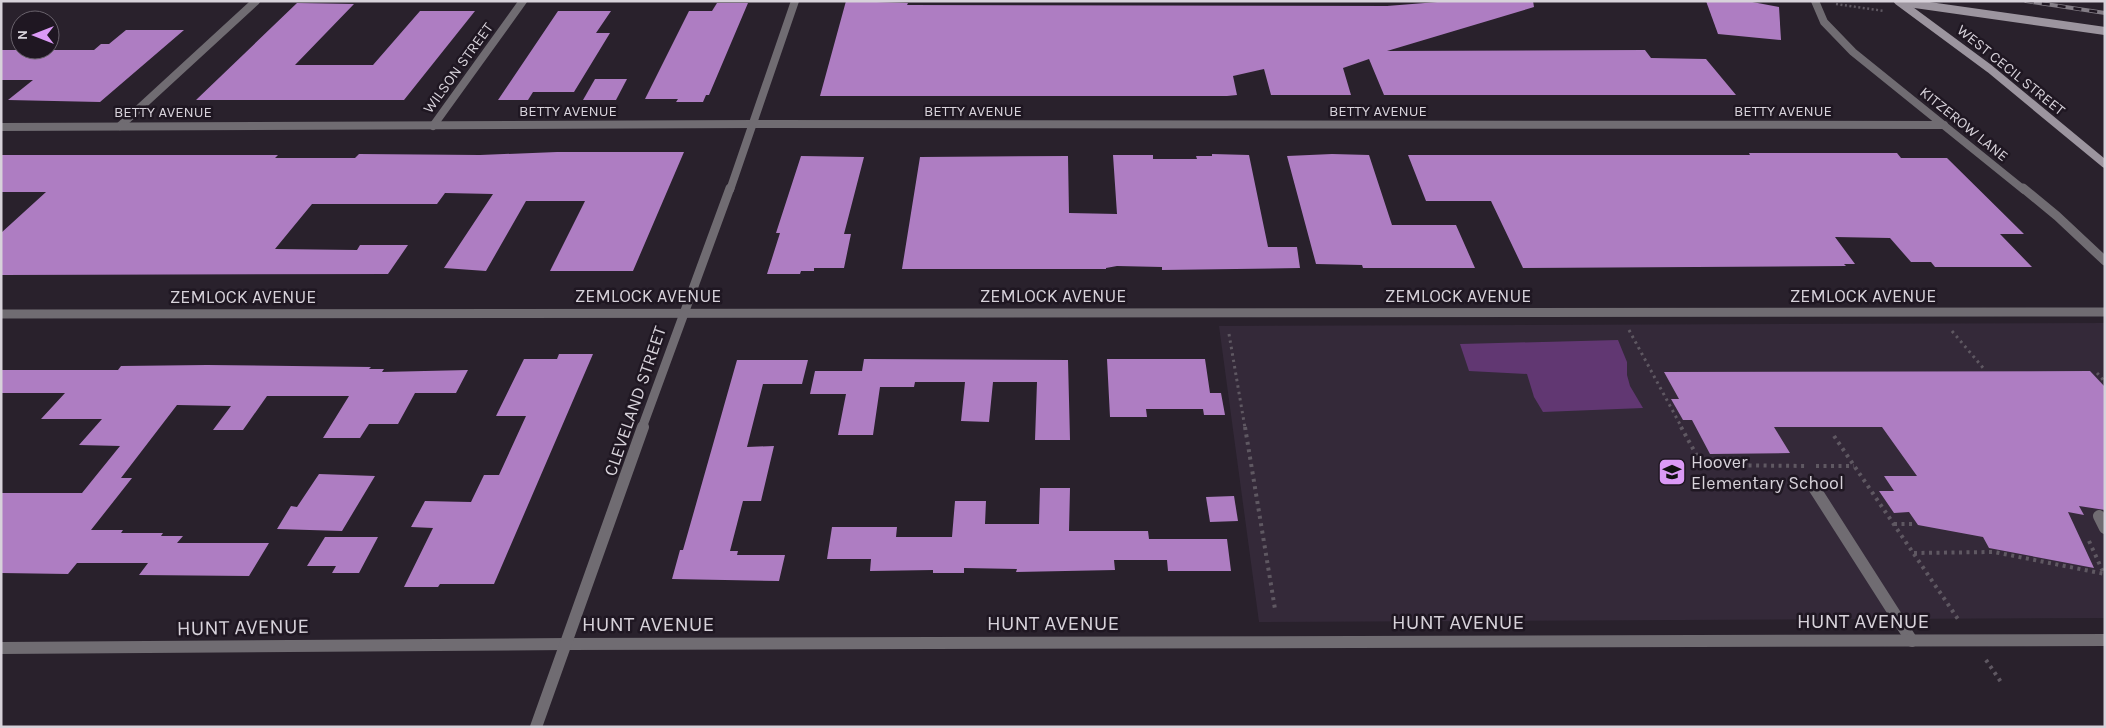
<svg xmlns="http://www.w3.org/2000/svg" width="2106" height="728" font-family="Karla,sans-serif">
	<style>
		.built { fill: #342939 }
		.green { fill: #613772 }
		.building { fill: #ae7dc2 }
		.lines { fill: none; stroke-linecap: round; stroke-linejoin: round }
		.path-far2 { stroke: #5f5862; stroke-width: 2.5; stroke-dasharray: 2 2.5; stroke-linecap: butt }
		.path-far1 { stroke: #5f5862; stroke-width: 3; stroke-dasharray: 2.5 4; stroke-linecap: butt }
		.path { stroke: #5f5862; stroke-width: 4; stroke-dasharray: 3 4.5; stroke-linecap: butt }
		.service { stroke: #706c72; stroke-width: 12 }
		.minor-far2 { stroke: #706c72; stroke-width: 8 }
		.minor-far1 { stroke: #706c72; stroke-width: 9 }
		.minor { stroke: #706c72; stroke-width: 12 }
		.secondary { stroke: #9c959f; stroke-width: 8 }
		.rail-casing { stroke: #837d86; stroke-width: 4 }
		.rail { stroke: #1f1722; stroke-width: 2.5; stroke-dasharray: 8; stroke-linecap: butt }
		.labels { text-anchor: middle; stroke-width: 5; stroke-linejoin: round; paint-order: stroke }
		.far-street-label { font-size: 15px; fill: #d7d2da; stroke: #1f1722 }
		.street-label { font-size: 18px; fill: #d7d2da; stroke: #1f1722 }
		.poi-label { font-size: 18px; fill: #d7d2da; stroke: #1f1722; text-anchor: start }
		.near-street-label { font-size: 21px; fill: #d7d2da; stroke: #1f1722 }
	</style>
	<rect width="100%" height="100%" fill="#29212c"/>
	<!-- built -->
	<path class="built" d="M 2105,323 L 2105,618 L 1259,622 L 1219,326 Z"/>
	<!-- green -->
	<path class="green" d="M 1618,340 L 1627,362 L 1627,375 L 1630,386 L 1643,408 L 1543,412 L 1534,397 L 1527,374 L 1469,371 L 1460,344 Z"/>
	<!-- building -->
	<g class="building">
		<path d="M 846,1 L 908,3 L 907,5 L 1387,6 L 1450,1 L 1533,1 L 1534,7 L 1387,51 L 1645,50 L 1651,58 L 1706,59 L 1736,95 L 1384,95 L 1369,59 L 1343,68 L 1351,95 L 1271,95 L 1264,69 L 1233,76 L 1237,95 L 1227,96 L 820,96 Z"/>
		<path d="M 1706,1 L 1747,1 L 1779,7 L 1781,40 L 1718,34 Z"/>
		<path d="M 297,3 L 354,4 L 295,65 L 373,65 L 420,11 L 475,11 L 404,100 L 196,100 Z"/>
		<path d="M 717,3 L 748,3 L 709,95 L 706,95 L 703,102 L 676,102 L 678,99 L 645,99 L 689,11 L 712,11 Z"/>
		<path d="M 558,11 L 611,11 L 596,33 L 610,33 L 574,92 L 533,92 L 528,100 L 498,100 Z"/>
		<path d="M 126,30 L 184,30 L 100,102 L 8,100 L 33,80 L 1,80 L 1,50 L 94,50 L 101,44 L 109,44 Z"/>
		<path d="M 595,79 L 627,79 L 616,100 L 583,100 Z"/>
		<path d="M 557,152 L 684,152 L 633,271 L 550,271 L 585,201 L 526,201 L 486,271 L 444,268 L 493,194 L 445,193 L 437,204 L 312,204 L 275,249 L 357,250 L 360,245 L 408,245 L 388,274 L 1,275 L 1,233 L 46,192 L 1,192 L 1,155 L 278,155 L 275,158 L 355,158 L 359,154 L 480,155 Z"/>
		<path d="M 1749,153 L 1897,153 L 1901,158 L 1947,158 L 2024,234 L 2000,234 L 2032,267 L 1935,267 L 1931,262 L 1911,262 L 1890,238 L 1835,237 L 1855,264 L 1844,264 L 1846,266 L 1523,268 L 1491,201 L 1426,201 L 1408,155 L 1750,155 Z"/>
		<path d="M 1212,154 L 1249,155 L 1268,247 L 1297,247 L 1300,268 L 1162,270 L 1162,267 L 1117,266 L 1106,268 L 1106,269 L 902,269 L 920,157 L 1068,156 L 1069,213 L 1117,214 L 1113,155 L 1153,155 L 1153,159 L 1197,159 L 1196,156 L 1212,156 Z"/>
		<path d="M 1332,154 L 1369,155 L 1392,225 L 1456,225 L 1475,268 L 1363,268 L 1362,265 L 1316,264 L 1287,156 Z"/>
		<path d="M 801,156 L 864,157 L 844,234 L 851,234 L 844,268 L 814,268 L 814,271 L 801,271 L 800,274 L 767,274 L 780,233 L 776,233 Z"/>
		<path d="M 559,354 L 593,354 L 494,584 L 440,584 L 438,587 L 404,587 L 433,528 L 411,527 L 425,501 L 471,502 L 484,475 L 499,475 L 526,416 L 496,416 L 524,359 L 557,359 Z"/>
		<path d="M 864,359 L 1068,360 L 1070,440 L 1035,440 L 1037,382 L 993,382 L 989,422 L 961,421 L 965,382 L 915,382 L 914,387 L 880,387 L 873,435 L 838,435 L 846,394 L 810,394 L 815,371 L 862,371 Z"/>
		<path d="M 1107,359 L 1205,359 L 1210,393 L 1221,393 L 1225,415 L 1204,415 L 1203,409 L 1146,409 L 1147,417 L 1110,417 Z"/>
		<path d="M 737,360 L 808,360 L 802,384 L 763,384 L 747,447 L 774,446 L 761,501 L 743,501 L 730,551 L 738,551 L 737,555 L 785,555 L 779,581 L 672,579 L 680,550 L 683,550 Z"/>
		<path d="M 207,365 L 371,367 L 369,369 L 384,369 L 382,372 L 468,370 L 456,393 L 415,393 L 398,424 L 369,424 L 360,438 L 323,438 L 349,396 L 267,396 L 243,430 L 213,430 L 231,406 L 177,405 L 121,478 L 132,478 L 91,530 L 123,530 L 121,533 L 163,533 L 161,536 L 183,536 L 177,543 L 269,543 L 249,576 L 139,575 L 148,563 L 77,563 L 68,574 L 1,573 L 1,493 L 82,493 L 120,446 L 79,445 L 102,419 L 41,419 L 65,393 L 1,393 L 1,370 L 118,370 L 121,366 Z"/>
		<path d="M 2090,371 L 2105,387 L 2105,510 L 2079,506 L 2084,515 L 2068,512 L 2094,568 L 1989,548 L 1983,537 L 1918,525 L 1909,512 L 1894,513 L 1879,491 L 1894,491 L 1884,476 L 1917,476 L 1882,427 L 1774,427 L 1790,453 L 1710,454 L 1692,420 L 1683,420 L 1671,399 L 1679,399 L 1664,372 Z"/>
		<path d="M 319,474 L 375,476 L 342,531 L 277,529 L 291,506 L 297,507 Z"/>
		<path d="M 1040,488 L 1070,488 L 1069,531 L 1148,531 L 1149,539 L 1227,539 L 1231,571 L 1168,571 L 1167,560 L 1114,560 L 1115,570 L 1016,572 L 1017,569 L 964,568 L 964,573 L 933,573 L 933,570 L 870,571 L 871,559 L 827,559 L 832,527 L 897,527 L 896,537 L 952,537 L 955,501 L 986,501 L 985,524 L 1039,524 Z"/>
		<path d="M 1234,496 L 1238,521 L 1210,522 L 1206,497 Z"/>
		<path d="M 325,537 L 378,537 L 359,573 L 332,573 L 336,566 L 307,566 Z"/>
	</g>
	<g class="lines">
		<!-- path-far2 -->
		<path class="path-far2" d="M 1836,4 L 1884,11"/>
		<!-- path-far1 -->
		<g class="path-far1">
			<path d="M 1629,330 L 1682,428"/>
			<path d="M 1952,331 L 1984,369"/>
			<path d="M 1229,334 L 1245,428"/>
			<path d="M 2097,373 L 2105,382"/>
		</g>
		<!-- path -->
		<g class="path">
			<path d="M 1245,427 L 1275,609"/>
			<path d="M 1681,427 L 1702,465 L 1807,466"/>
			<path d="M 1834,436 L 1960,622"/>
			<path d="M 1816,466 L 1854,466"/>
			<path d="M 1894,524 L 1913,524"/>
			<path d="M 2089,541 L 2104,574"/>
			<path d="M 1914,553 L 1994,552 L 2105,574"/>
			<path d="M 1986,660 L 2001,682"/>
		</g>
		<!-- service -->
		<g class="service">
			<path d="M 1813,486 L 1912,641"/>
			<path d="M 2099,516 L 2105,528"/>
		</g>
		<!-- minor-far2 -->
		<g class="minor-far2">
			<path d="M 1815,1 L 1824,22 L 1853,52 L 2024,190"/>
			<path d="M 120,126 L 256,1"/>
			<path d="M 433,126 L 523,1"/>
			<path d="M 1,127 L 754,124 L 1944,125"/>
			<path d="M 730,190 L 795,1"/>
		</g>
		<!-- minor-far1 -->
		<g class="minor-far1">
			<path d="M 2023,188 L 2057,216 L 2105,261"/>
			<path d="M 1,314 L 2105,312"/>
			<path d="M 642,428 L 730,188"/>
		</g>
		<!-- minor -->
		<g class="minor">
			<path d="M 1,648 L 567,644 L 2105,640"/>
			<path d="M 536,727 L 643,427"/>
		</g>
		<!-- secondary -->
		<g class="secondary">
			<path d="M 1898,1 L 1990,69 L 2105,164"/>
			<path d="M 1901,2 L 2105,31"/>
		</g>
		<!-- rail casing -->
		<g class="rail-casing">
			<path id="rail" d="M 2026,1 L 2105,13"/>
		</g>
		<!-- rail -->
		<use href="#rail" class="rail"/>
	</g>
	<!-- icons -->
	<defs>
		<g id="school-square" transform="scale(1.4375)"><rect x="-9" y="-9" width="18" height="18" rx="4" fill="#db9af6" stroke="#1f1722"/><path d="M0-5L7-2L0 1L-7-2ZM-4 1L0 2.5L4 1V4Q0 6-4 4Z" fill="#111"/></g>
	</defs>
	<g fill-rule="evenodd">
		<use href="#school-square" x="1672" y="472"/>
	</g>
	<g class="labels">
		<!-- far-street labels -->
		<g class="far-street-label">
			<text transform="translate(458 68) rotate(-54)" y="5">WILSON STREET</text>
			<text transform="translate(2011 70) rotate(39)" y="5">WEST CECIL STREET</text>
			<text x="568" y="116">BETTY AVENUE</text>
			<text x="973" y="116">BETTY AVENUE</text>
			<text x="1378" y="116">BETTY AVENUE</text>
			<text x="1783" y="116">BETTY AVENUE</text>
			<text x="163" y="117">BETTY AVENUE</text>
			<text transform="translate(1964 124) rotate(39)" y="5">KITZEROW LANE</text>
		</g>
		<!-- street labels -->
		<g class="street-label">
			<text x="648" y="302">ZEMLOCK AVENUE</text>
			<text x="1053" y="302">ZEMLOCK AVENUE</text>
			<text x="1458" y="302">ZEMLOCK AVENUE</text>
			<text x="1863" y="302">ZEMLOCK AVENUE</text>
			<text x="243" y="303">ZEMLOCK AVENUE</text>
			<text transform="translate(635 401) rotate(-71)" y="6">CLEVELAND STREET</text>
		</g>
		<!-- poi labels -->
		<g class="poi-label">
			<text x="1691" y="468">Hoover<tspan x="1691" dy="21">Elementary School</tspan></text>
		</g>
		<!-- near-street labels -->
		<g class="near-street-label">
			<text x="1863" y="628">HUNT AVENUE</text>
			<text x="1458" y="629">HUNT AVENUE</text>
			<text x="1053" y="630">HUNT AVENUE</text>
			<text x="648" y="631">HUNT AVENUE</text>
			<text transform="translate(243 627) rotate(-1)" y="7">HUNT AVENUE</text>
		</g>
	</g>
	<!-- border -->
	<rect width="2106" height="728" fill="none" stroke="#d7d2da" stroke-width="5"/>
	<!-- north arrow -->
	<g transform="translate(35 35) rotate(270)"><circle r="24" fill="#1f1722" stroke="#69626c"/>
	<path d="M0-4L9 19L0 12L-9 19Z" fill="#db9af6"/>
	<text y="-8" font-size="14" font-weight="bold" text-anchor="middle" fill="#d7d2da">N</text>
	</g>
</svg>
